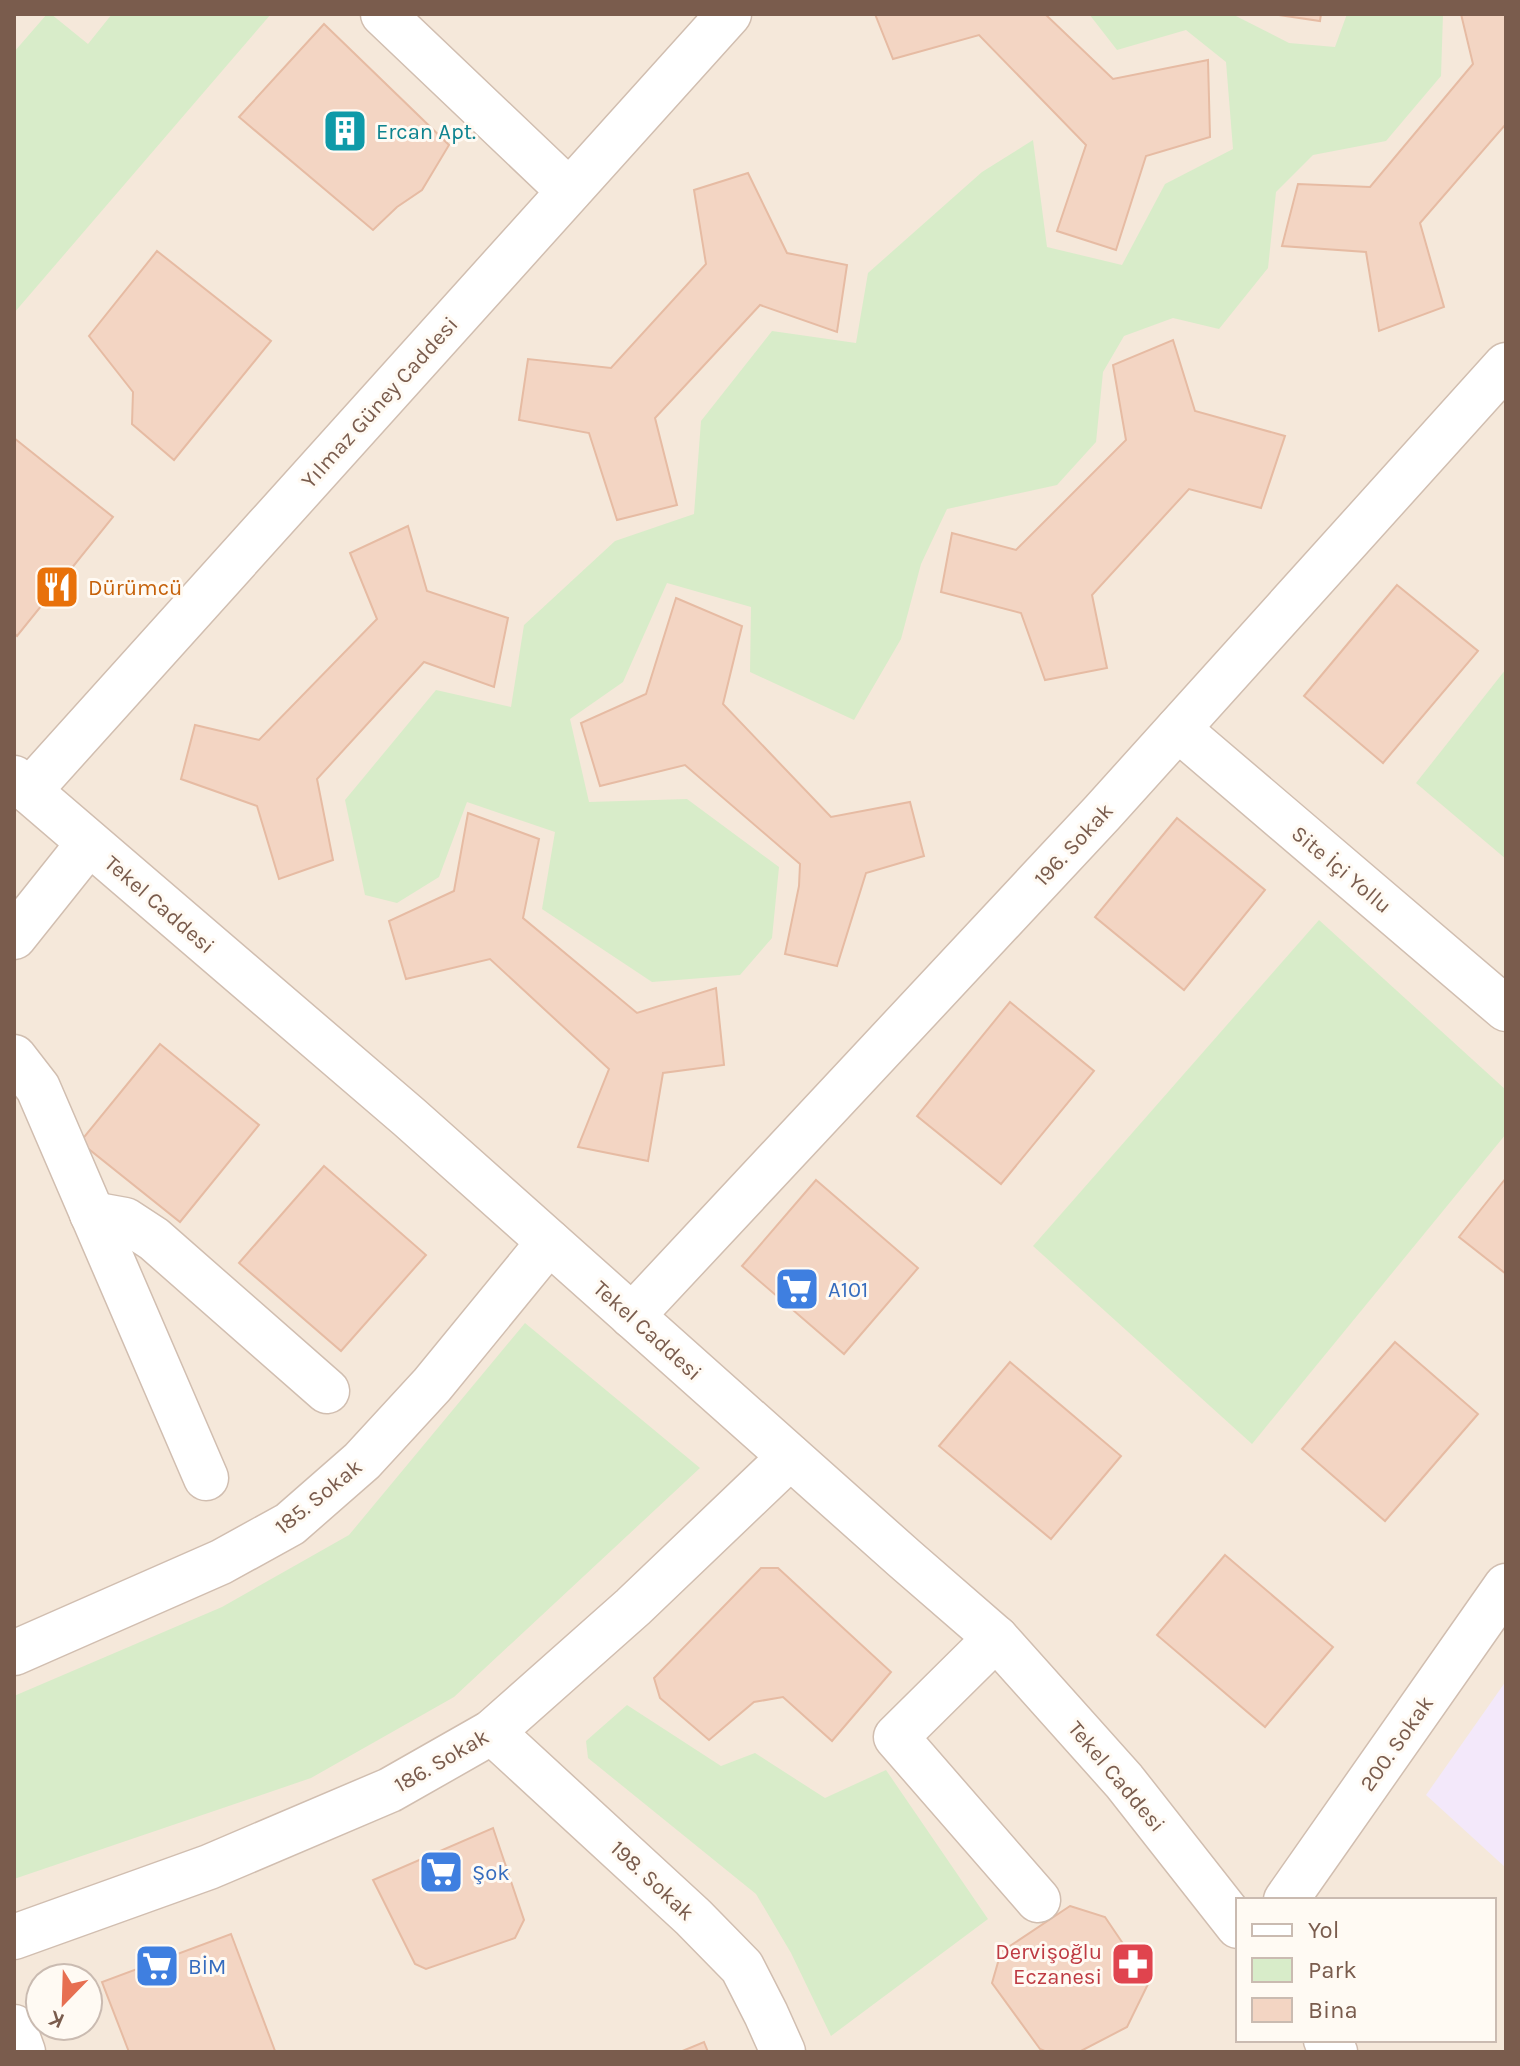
<svg xmlns="http://www.w3.org/2000/svg" width="1520" height="2066" font-family="Karla,sans-serif">
	<style>
		.residential { fill: #f5e8da; fill-rule: evenodd }
		.education { fill: #f3e8fa }
		.green { fill: #d8ecc9 }
		.building { fill: #f3d5c3; stroke: #e6bba3; stroke-width: 2 }
		.lines { fill: none; stroke-linecap: round; stroke-linejoin: round }
		.minor-casing { stroke: #d1beb0; stroke-width: 47 }
		.minor { stroke: #fff; stroke-width: 44 }
		.labels { text-anchor: middle; stroke-width: 6; stroke-linejoin: round; paint-order: stroke }
		.culture-label { font-size: 22px; fill: #0d838f; stroke: #fffaf3; text-anchor: start }
		.street-label { font-size: 22px; fill: #7a5c4d; stroke: #fffaf3 }
		.food-label { font-size: 22px; fill: #c56008; stroke: #fffaf3; text-anchor: start }
		.shop-label { font-size: 22px; fill: #366cbe; stroke: #fffaf3; text-anchor: start }
		.health-label { font-size: 22px; fill: #be3a42; stroke: #fffaf3; text-anchor: end }
	</style>
	<rect width="100%" height="100%" fill="#fdf6ec"/>
	<!-- residential -->
	<path class="residential" d="M 14,14 L 1506,14 L 1506,2052 L 14,2052 ZM 1238,1900 L 1494,1900 L 1494,2040 L 1238,2040 ZM 40,1978 L 88,1978 L 88,2026 L 40,2026 Z"/>
	<!-- education -->
	<path class="education" d="M 1506,1681 L 1506,1868 L 1426,1795 Z"/>
	<!-- green -->
	<g class="green">
		<path d="M 47,14 L 51,14 L 88,44 L 112,14 L 271,14 L 14,313 L 14,52 Z"/>
		<path d="M 1089,14 L 1232,14 L 1289,43 L 1335,47 L 1347,14 L 1443,14 L 1441,76 L 1386,141 L 1313,155 L 1276,192 L 1268,268 L 1219,329 L 1173,318 L 1124,336 L 1103,372 L 1096,442 L 1057,485 L 947,509 L 921,564 L 901,639 L 854,720 L 750,672 L 751,607 L 667,583 L 623,682 L 570,719 L 589,802 L 687,799 L 779,867 L 772,938 L 740,975 L 652,982 L 542,909 L 555,832 L 467,802 L 439,877 L 397,903 L 365,895 L 345,800 L 436,690 L 511,707 L 524,625 L 615,541 L 694,514 L 701,421 L 772,331 L 856,343 L 868,273 L 982,172 L 1033,140 L 1047,247 L 1122,265 L 1165,184 L 1233,149 L 1226,62 L 1186,30 L 1117,50 Z"/>
		<path d="M 1506,669 L 1506,859 L 1416,783 Z"/>
		<path d="M 1319,920 L 1506,1090 L 1506,1134 L 1252,1444 L 1033,1246 Z"/>
		<path d="M 525,1323 L 700,1468 L 454,1697 L 311,1778 L 14,1879 L 14,1696 L 222,1607 L 349,1535 Z"/>
		<path d="M 627,1705 L 721,1766 L 755,1753 L 825,1798 L 886,1770 L 988,1919 L 831,2036 L 791,1953 L 756,1894 L 588,1758 L 586,1741 Z"/>
	</g>
	<!-- building -->
	<g class="building">
		<path d="M 875,14 L 1045,14 L 1113,79 L 1208,60 L 1210,137 L 1146,156 L 1116,250 L 1057,231 L 1086,145 L 979,35 L 893,59 Z"/>
		<path d="M 1272,14 L 1321,14 L 1320,21 Z"/>
		<path d="M 1461,14 L 1506,14 L 1506,124 L 1420,223 L 1444,307 L 1379,331 L 1366,252 L 1282,246 L 1298,184 L 1370,187 L 1473,64 Z"/>
		<path d="M 324,24 L 449,145 L 422,190 L 397,207 L 373,230 L 239,117 Z"/>
		<path d="M 748,173 L 787,253 L 847,265 L 837,332 L 760,305 L 655,418 L 677,505 L 617,520 L 589,433 L 519,420 L 528,359 L 611,368 L 706,264 L 694,190 Z"/>
		<path d="M 157,251 L 271,341 L 174,460 L 132,424 L 133,392 L 89,336 Z"/>
		<path d="M 1173,340 L 1195,411 L 1285,436 L 1261,508 L 1189,489 L 1092,595 L 1107,668 L 1045,680 L 1021,613 L 941,592 L 952,533 L 1016,550 L 1126,440 L 1113,365 Z"/>
		<path d="M 14,438 L 113,517 L 17,636 L 14,633 Z"/>
		<path d="M 408,526 L 427,591 L 508,618 L 494,687 L 424,662 L 317,779 L 333,860 L 279,879 L 257,806 L 181,779 L 195,725 L 259,740 L 377,619 L 350,553 Z"/>
		<path d="M 1397,585 L 1478,651 L 1383,763 L 1304,696 Z"/>
		<path d="M 676,598 L 742,626 L 723,704 L 831,817 L 910,802 L 924,856 L 866,873 L 837,966 L 785,954 L 799,886 L 800,864 L 685,765 L 600,786 L 581,723 L 646,694 Z"/>
		<path d="M 468,813 L 539,839 L 523,918 L 637,1013 L 716,988 L 724,1065 L 663,1073 L 648,1161 L 578,1147 L 609,1069 L 490,959 L 406,979 L 389,921 L 454,891 Z"/>
		<path d="M 1177,818 L 1265,890 L 1184,990 L 1095,917 Z"/>
		<path d="M 1010,1002 L 1094,1071 L 1001,1184 L 917,1116 Z"/>
		<path d="M 160,1044 L 259,1125 L 180,1222 L 80,1142 Z"/>
		<path d="M 324,1166 L 426,1255 L 341,1351 L 239,1263 Z"/>
		<path d="M 1506,1178 L 1506,1274 L 1459,1237 Z"/>
		<path d="M 816,1180 L 918,1268 L 844,1354 L 742,1266 Z"/>
		<path d="M 1395,1342 L 1478,1414 L 1385,1521 L 1302,1449 Z"/>
		<path d="M 1010,1362 L 1121,1456 L 1051,1539 L 939,1446 Z"/>
		<path d="M 1225,1555 L 1333,1647 L 1265,1727 L 1157,1635 Z"/>
		<path d="M 761,1568 L 778,1568 L 891,1672 L 832,1741 L 783,1697 L 754,1702 L 709,1740 L 660,1698 L 654,1678 Z"/>
		<path d="M 493,1828 L 524,1920 L 515,1938 L 426,1969 L 415,1964 L 373,1880 Z"/>
		<path d="M 1070,1906 L 1105,1917 L 1149,1982 L 1127,2027 L 1079,2052 L 1047,2052 L 1040,2049 L 992,1983 L 1001,1952 Z"/>
		<path d="M 231,1934 L 275,2051 L 129,2052 L 102,1982 Z"/>
		<path d="M 704,2042 L 708,2052 L 680,2052 Z"/>
	</g>
	<g class="lines">
		<!-- minor casing -->
		<g class="minor-casing">
			<g id="minor">
				<path d="M 383,14 L 569,191"/>
				<path d="M 1178,729 L 1506,1009"/>
				<path d="M 14,778 L 409,1117 L 905,1559 L 996,1638 L 1124,1781 L 1238,1926"/>
				<path d="M 29,791 L 729,14"/>
				<path d="M 14,937 L 89,843"/>
				<path d="M 14,1057 L 38,1088 L 206,1478"/>
				<path d="M 92,1214 L 125,1220 L 154,1239 L 327,1391"/>
				<path d="M 632,1316 L 1102,813 L 1506,365"/>
				<path d="M 996,1638 L 896,1737 L 1038,1900"/>
				<path d="M 14,1653 L 221,1562 L 290,1524 L 362,1461 L 432,1385 L 549,1242"/>
				<path d="M 492,1732 L 693,1917 L 742,1967 L 766,2014 L 783,2052"/>
				<path d="M 1286,1900 L 1506,1586"/>
				<path d="M 14,1937 L 209,1867 L 390,1790 L 492,1732 L 633,1607 L 790,1457"/>
				<path d="M 14,2027 L 23,2052"/>
				<path d="M 1326,2040 L 1335,2052"/>
			</g>
		</g>
		<!-- minor -->
		<use href="#minor" class="minor"/>
	</g>
	<!-- icons -->
	<defs>
		<g id="building-square" transform="scale(2.3)"><rect x="-9" y="-9" width="18" height="18" rx="4" fill="#0f9aa8" stroke="#fffaf3"/><path d="M-4-6H4V6H1V3H-1V6H-4ZM-2.5-4.3h1.7v1.8h-1.7ZM.8-4.3h1.7v1.8H.8ZM-2.5-1h1.7V.8h-1.7ZM.8-1h1.7V.8H.8Z" fill="#fff"/></g>
		<g id="restaurant-square" transform="scale(2.3)"><rect x="-9" y="-9" width="18" height="18" rx="4" fill="#e8710a" stroke="#fffaf3"/><path d="M-5-6h1v4h1v-4h1v4h1v-4h1v5L-1.5 .5V6h-2V.5L-5-1ZM5-6V6H3V1.5H1.5Q1.5-4 5-6Z" fill="#fff"/></g>
		<g id="supermarket-square" transform="scale(2.3)"><rect x="-9" y="-9" width="18" height="18" rx="4" fill="#3f7fe0" stroke="#fffaf3"/><path d="M-6-5.5h2.5l.6 2H6L4.5 2H-2.5L-4.4-4H-6ZM-1.5 3.2a1.3 1.3 0 1 0 .1 0ZM3 3.2a1.3 1.3 0 1 0 .1 0Z" fill="#fff"/></g>
		<g id="pharmacy-square" transform="scale(2.3)"><rect x="-9" y="-9" width="18" height="18" rx="4" fill="#e0444e" stroke="#fffaf3"/><path d="M-2-6h4v4h4v4h-4v4h-4v-4h-4v-4h4Z" fill="#fff"/></g>
	</defs>
	<g fill-rule="evenodd">
		<use href="#building-square" x="345" y="131"/>
		<use href="#restaurant-square" x="57" y="587"/>
		<use href="#supermarket-square" x="797" y="1289"/>
		<use href="#supermarket-square" x="441" y="1872"/>
		<use href="#pharmacy-square" x="1133" y="1964"/>
		<use href="#supermarket-square" x="157" y="1966"/>
	</g>
	<g class="labels">
		<!-- culture labels -->
		<g class="culture-label">
			<text x="376" y="139">Ercan Apt.</text>
		</g>
		<!-- street labels -->
		<g class="street-label">
			<text transform="translate(379 402) rotate(-48)" y="8">Yılmaz Güney Caddesi</text>
			<text transform="translate(1073 844) rotate(-47)" y="8">196. Sokak</text>
			<text transform="translate(1342 869) rotate(40)" y="8">Site İçi Yollu</text>
			<text transform="translate(160 904) rotate(41)" y="8">Tekel Caddesi</text>
			<text transform="translate(648 1330) rotate(42)" y="8">Tekel Caddesi</text>
			<text transform="translate(318 1496) rotate(-39)" y="8">185. Sokak</text>
			<text transform="translate(1396 1743) rotate(-55)" y="8">200. Sokak</text>
			<text transform="translate(441 1760) rotate(-30)" y="8">186. Sokak</text>
			<text transform="translate(1117 1776) rotate(50)" y="8">Tekel Caddesi</text>
			<text transform="translate(653 1880) rotate(43)" y="8">198. Sokak</text>
		</g>
		<!-- food labels -->
		<g class="food-label">
			<text x="88" y="595">Dürümcü</text>
		</g>
		<!-- shop labels -->
		<g class="shop-label">
			<text x="828" y="1297">A101</text>
			<text x="472" y="1880">Şok</text>
			<text x="188" y="1974">BİM</text>
		</g>
		<!-- health labels -->
		<g class="health-label">
			<text x="1102" y="1959">Dervişoğlu<tspan x="1102" dy="25">Eczanesi</tspan></text>
		</g>
	</g>
	<!-- border -->
	<rect width="1520" height="2066" fill="none" stroke="#7a5c4d" stroke-width="32"/>
	<!-- legend -->
	<rect x="1236" y="1898" width="260" height="144" fill="#fffaf3" stroke="#cabbb1" stroke-width="2"/>
	<rect x="1252" y="1924" width="40" height="12" fill="#ffffff" stroke="#cabbb1" stroke-width="2"/>
	<text x="1308" y="1938" font-size="24" fill="#7a5c4d">Yol</text>
	<rect x="1252" y="1958" width="40" height="24" fill="#d8ecc9" stroke="#cabbb1" stroke-width="2"/>
	<text x="1308" y="1978" font-size="24" fill="#7a5c4d">Park</text>
	<rect x="1252" y="1998" width="40" height="24" fill="#f3d5c3" stroke="#cabbb1" stroke-width="2"/>
	<text x="1308" y="2018" font-size="24" fill="#7a5c4d">Bina</text>
	<!-- north arrow -->
	<g transform="translate(64 2002) rotate(203)"><circle r="38" fill="#fffaf3" stroke="#cabbb1" stroke-width="2"/>
	<path d="M0-6L14 30L0 20L-14 30Z" fill="#e76f51"/>
	<text y="-12" font-size="22" font-weight="bold" text-anchor="middle" fill="#7a5c4d">K</text>
	</g>
</svg>
